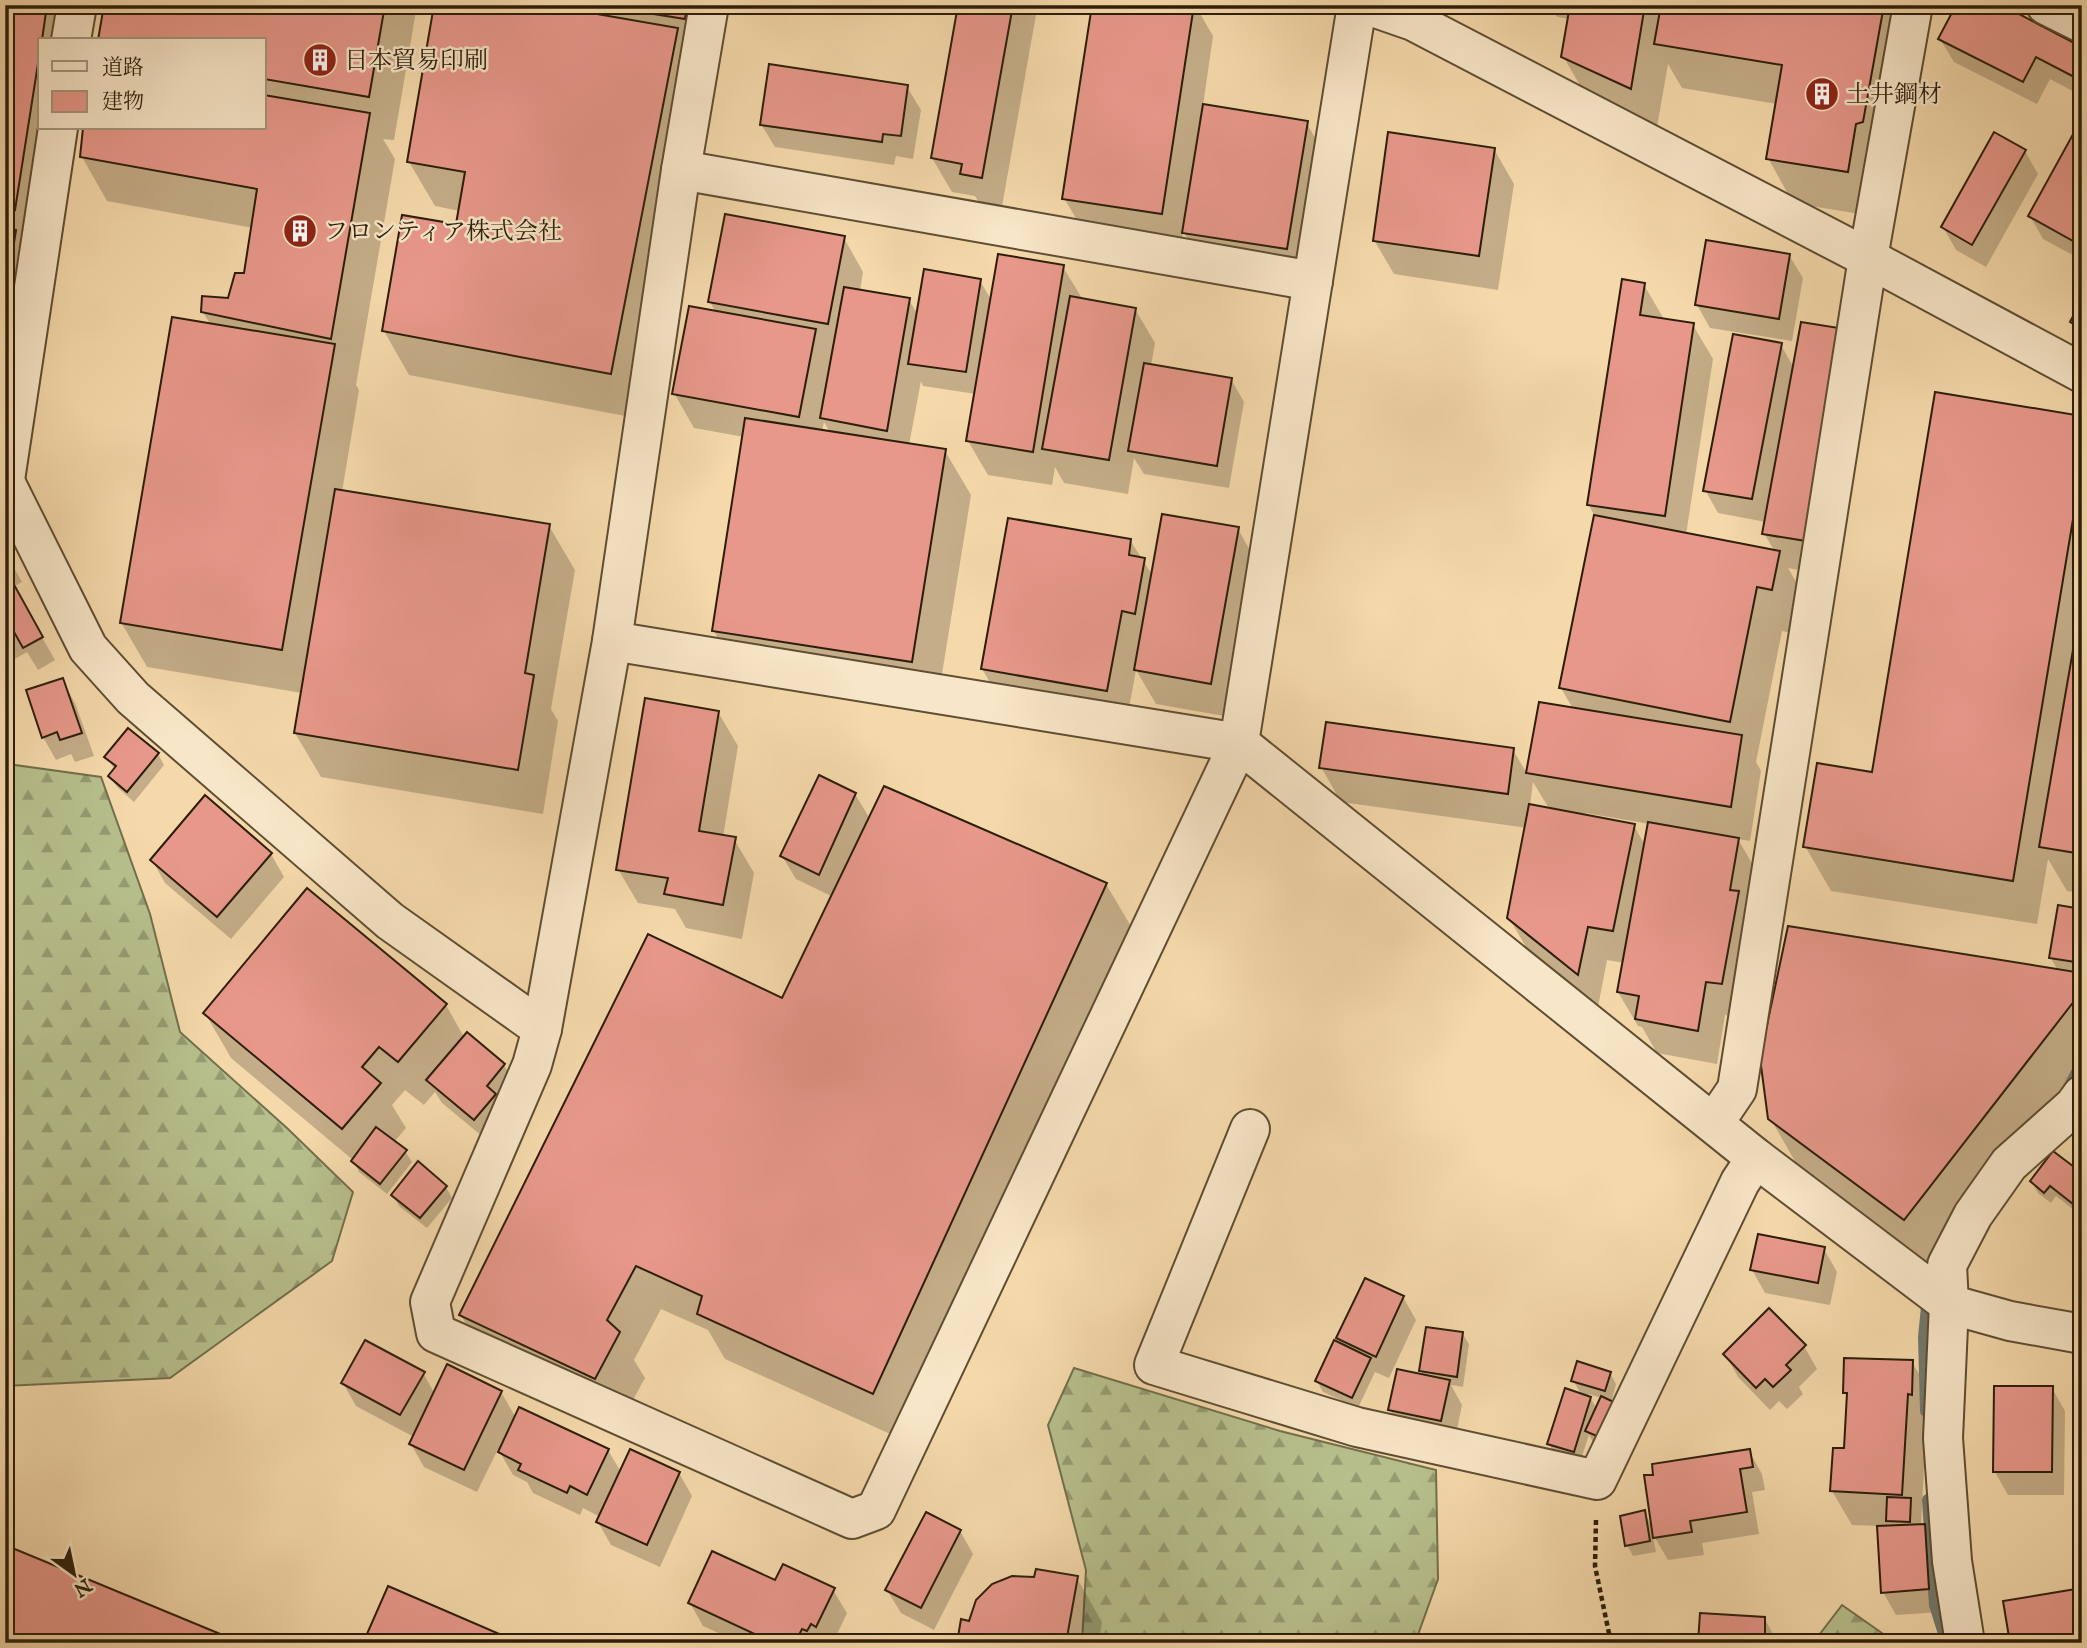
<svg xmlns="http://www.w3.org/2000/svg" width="2087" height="1648" font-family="'IM FELL English','Noto Serif JP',serif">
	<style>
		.forest { fill: url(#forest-firs); stroke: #726f4c; stroke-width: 2 }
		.shadow { fill: #0003; fill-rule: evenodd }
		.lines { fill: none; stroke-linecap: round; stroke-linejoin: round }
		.stream { stroke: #717a6f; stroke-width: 12 }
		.building { fill: #e8988b; stroke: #2c1e0a; stroke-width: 2 }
		.minor-casing { stroke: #5e4d32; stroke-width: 42 }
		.path { stroke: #2c1e0a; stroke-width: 4.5; stroke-dasharray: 5 3.5; stroke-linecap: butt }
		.minor { stroke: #f8e6c8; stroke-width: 38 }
		.labels { text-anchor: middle; stroke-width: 5; stroke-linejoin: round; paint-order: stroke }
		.poi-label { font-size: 24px; fill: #2c1e0a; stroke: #f8e6c8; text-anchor: start }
	</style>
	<defs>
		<pattern id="forest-firs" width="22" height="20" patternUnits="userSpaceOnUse" patternTransform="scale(1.75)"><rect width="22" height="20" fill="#b7c08d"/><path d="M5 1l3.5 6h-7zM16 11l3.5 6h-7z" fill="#959b71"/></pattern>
	</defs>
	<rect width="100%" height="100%" fill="#f5d9ab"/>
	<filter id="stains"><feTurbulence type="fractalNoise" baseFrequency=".00286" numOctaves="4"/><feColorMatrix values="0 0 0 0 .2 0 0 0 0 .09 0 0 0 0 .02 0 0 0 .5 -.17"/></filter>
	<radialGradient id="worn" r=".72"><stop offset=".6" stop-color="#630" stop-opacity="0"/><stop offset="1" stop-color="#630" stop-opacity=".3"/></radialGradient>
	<!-- forest -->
	<g class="forest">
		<path d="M 5,756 L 8,764 L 101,777 L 150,914 L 180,1032 L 288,1129 L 353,1192 L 332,1261 L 170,1378 L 5,1386 Z"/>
		<path d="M 1074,1368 L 1280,1431 L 1436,1470 L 1438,1579 L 1415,1643 L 1082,1643 L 1086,1570 L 1048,1425 Z"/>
		<path d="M 1842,1605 L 1896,1643 L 1813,1643 Z"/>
	</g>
	<!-- shadow -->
	<g class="shadow">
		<path d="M 5,5 L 59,5 L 66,40 L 40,40 L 40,128 L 34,243 L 21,241 L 35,265 L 5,432 Z"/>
		<path d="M 106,5 L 417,5 L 394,140 L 383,139 L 395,159 L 356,385 L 359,390 L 342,492 L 549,526 L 575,570 L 551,709 L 558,721 L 543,814 L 321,777 L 295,733 L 302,693 L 147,667 L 121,622 L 211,325 L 202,311 L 229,300 L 245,275 L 253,228 L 107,201 L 82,157 L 84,128 L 264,128 L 264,40 L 100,40 Z"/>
		<path d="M 436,5 L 704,5 L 698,41 L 682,39 L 703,74 L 636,418 L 409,375 L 384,331 L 458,226 L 460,211 L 435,206 L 409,162 Z"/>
		<path d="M 960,5 L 1035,5 L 1037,9 L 1001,212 L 982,208 L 975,196 L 952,192 L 932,158 Z"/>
		<path d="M 1094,5 L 1195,5 L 1213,36 L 1203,106 L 1306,122 L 1326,157 L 1306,283 L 1204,266 L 1183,231 L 1181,247 L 1084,232 L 1064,198 Z"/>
		<path d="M 1550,5 L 1916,5 L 1872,216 L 1793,203 L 1768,158 L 1777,104 L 1682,88 L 1668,64 L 1656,133 L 1589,101 L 1563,56 L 1570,19 L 1557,17 Z"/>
		<path d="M 1940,39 L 2082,49 L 2082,96 L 2050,79 L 2037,104 L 1954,62 Z"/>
		<path d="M 907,87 L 921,110 L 913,159 L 896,156 L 894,165 L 775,147 L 761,124 Z"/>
		<path d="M 2082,122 L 2082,260 L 2043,239 L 2030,216 Z"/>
		<path d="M 1494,149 L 1514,184 L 1498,290 L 1394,274 L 1374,240 Z"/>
		<path d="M 2025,151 L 2038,174 L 1986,267 L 1956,250 L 1943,227 Z"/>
		<path d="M 844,238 L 863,272 L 860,291 L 909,300 L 918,315 L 980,281 L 992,301 L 1063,267 L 1083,300 L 1135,309 L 1155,343 L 1151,366 L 1231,379 L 1244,402 L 1229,488 L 1144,474 L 1134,458 L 1128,494 L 1064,483 L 1055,467 L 1052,485 L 988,475 L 968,441 L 976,394 L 923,386 L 921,381 L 909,445 L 945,451 L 971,495 L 937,705 L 739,676 L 714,631 L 744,437 L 694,428 L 674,393 L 716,313 L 710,302 ZM 824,422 L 830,433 L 822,432 Z"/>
		<path d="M 1789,255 L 1803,278 L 1792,341 L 1710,328 L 1697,305 Z"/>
		<path d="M 1644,285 L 1664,319 L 1693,325 L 1713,359 L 1686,535 L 1775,552 L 1764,533 L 1766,522 L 1718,513 L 1705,490 L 1781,345 L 1794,368 L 1825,575 L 1788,568 L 1805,597 L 1797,634 L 1782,631 L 1756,762 L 1761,771 L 1750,841 L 1738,839 L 1758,874 L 1741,1018 L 1725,1015 L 1717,1064 L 1657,1053 L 1642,1027 L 1638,1026 L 1618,992 L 1624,963 L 1607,960 L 1598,1007 L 1529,952 L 1509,918 L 1527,828 L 1341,802 L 1321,767 L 1513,750 L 1528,775 L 1540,704 L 1573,709 L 1561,688 L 1595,517 L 1589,505 ZM 1533,782 L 1550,810 L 1530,806 ZM 1585,813 L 1650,824 L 1646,847 L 1634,826 L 1584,817 Z"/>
		<path d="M 2082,304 L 2082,339 L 2072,322 Z"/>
		<path d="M 2082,418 L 2082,893 L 2067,891 L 2048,859 L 2037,924 L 1831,891 L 1805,846 L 1873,774 Z"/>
		<path d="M 1238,529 L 1257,563 L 1230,717 L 1156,704 L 1136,670 L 1126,725 L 1002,703 L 982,669 L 1130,540 L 1153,576 Z"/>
		<path d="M 5,552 L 22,582 L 13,587 L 55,660 L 38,670 L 27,652 L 13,660 L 5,645 Z"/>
		<path d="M 62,680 L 75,703 L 94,756 L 75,762 L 71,754 L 56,760 L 43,737 Z"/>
		<path d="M 718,712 L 738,746 L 723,837 L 734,839 L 754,873 L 742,939 L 686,928 L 675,909 L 638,903 L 618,869 Z"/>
		<path d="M 158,754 L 164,765 L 134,802 L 117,787 L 110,776 L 115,770 L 106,757 Z"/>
		<path d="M 855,794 L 870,819 L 1106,884 L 1132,928 L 899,1438 L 725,1359 L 708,1330 L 661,1309 L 634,1360 L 645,1378 L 621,1422 L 486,1359 L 461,1315 L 783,1000 L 833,897 L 796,879 L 782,856 Z"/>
		<path d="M 271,854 L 284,877 L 231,939 L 165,883 L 152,860 Z"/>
		<path d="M 2082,911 L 2082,1068 L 1930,1263 L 1796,1163 L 1770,1118 L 2058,971 L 2051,958 Z"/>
		<path d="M 446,1005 L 464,1037 L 504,1065 L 517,1088 L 488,1141 L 442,1103 L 435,1092 L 424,1105 L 405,1090 L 392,1105 L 406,1128 L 394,1142 L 405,1151 L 412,1162 L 387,1194 L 359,1172 L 353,1160 L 231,1058 L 205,1013 Z"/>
		<path d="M 2082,1176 L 2082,1211 L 2079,1214 L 2056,1196 L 2051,1203 L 2038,1193 L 2032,1182 Z"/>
		<path d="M 446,1187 L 452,1198 L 427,1228 L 399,1206 L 393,1195 Z"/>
		<path d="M 2082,1242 L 2082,1292 L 2075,1280 Z"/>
		<path d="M 1824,1249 L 1837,1272 L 1830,1305 L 1765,1293 L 1752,1270 Z"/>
		<path d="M 1403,1297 L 1416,1320 L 1389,1378 L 1375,1372 L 1358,1408 L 1323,1392 L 1317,1381 L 1343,1347 L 1338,1338 Z"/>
		<path d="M 1462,1333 L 1469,1344 L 1463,1387 L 1451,1385 L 1462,1405 L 1454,1444 L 1403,1433 L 1390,1410 L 1424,1376 L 1421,1371 Z"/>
		<path d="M 1804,1346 L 1817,1369 L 1799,1387 L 1803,1394 L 1787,1409 L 1779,1401 L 1770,1410 L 1738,1377 L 1725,1354 Z"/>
		<path d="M 1912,1362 L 1932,1396 L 1926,1428 L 1921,1525 L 1924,1525 L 1937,1548 L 1941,1612 L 1896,1615 L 1883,1592 L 1879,1526 L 1852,1525 L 1832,1491 L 1846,1450 L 1849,1398 L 1845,1392 Z"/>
		<path d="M 423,1373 L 435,1394 L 501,1392 L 516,1418 L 608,1450 L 621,1472 L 679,1473 L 692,1496 L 660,1567 L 611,1545 L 598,1522 L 600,1517 L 583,1508 L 580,1515 L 533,1493 L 527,1482 L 513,1475 L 498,1449 L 477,1492 L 424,1467 L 411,1444 L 414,1437 L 356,1406 L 343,1383 Z"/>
		<path d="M 1610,1373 L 1616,1384 L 1611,1403 L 1612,1451 L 1593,1442 L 1589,1435 L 1580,1462 L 1555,1455 L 1549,1444 L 1582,1396 L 1573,1380 ZM 1588,1394 L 1602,1398 L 1597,1409 Z"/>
		<path d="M 2052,1388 L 2065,1411 L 2064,1495 L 2008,1495 L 1995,1472 Z"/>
		<path d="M 1749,1451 L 1762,1474 L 1765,1490 L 1752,1492 L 1759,1534 L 1702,1543 L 1704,1555 L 1668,1560 L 1652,1533 L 1656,1552 L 1633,1556 L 1627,1545 L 1644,1512 L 1654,1529 Z"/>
		<path d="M 960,1531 L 973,1554 L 934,1630 L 901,1613 L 887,1590 Z"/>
		<path d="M 1077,1578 L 1102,1622 L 1099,1643 L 959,1643 L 970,1623 Z"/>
		<path d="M 776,1583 L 833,1590 L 847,1613 L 833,1643 L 740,1643 L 703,1626 L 690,1603 Z"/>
		<path d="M 1764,1618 L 1775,1637 L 1781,1637 L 1784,1643 L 1700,1643 Z"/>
	</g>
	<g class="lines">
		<!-- stream -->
		<g class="stream">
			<path d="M 2067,1091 L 2082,1063"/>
			<path d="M 1926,1411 L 1924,1337 L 1928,1297"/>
			<path d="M 1928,1500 L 1935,1605 L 1947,1643"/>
		</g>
	</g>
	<!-- building -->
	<g class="building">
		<path d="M 5,5 L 47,5 L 42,40 L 40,40 L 40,51 L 15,210 L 5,208 Z"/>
		<path d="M 104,5 L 385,5 L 369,97 L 264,79 L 264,40 L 98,40 Z"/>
		<path d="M 434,5 L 545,5 L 678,28 L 611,374 L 382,331 L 402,215 L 456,224 L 465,172 L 407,162 Z"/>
		<path d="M 610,5 L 687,5 L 685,19 L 610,7 Z"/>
		<path d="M 958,5 L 1013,5 L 982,178 L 960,174 L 962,164 L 931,158 Z"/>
		<path d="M 1092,5 L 1194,5 L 1162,214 L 1062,199 Z"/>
		<path d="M 1570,5 L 1645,5 L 1631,89 L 1561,57 Z"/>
		<path d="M 1661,5 L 1884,5 L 1863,122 L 1856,124 L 1848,172 L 1766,159 L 1782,65 L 1654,44 Z"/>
		<path d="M 1956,5 L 2002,5 L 2082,47 L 2082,81 L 2036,57 L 2023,82 L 1938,39 Z"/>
		<path d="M 769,64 L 908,85 L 901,136 L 883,134 L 882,142 L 760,125 Z"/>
		<path d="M 264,95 L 370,113 L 331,339 L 201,312 L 202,296 L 228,298 L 235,273 L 244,273 L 257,189 L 80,157 L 83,128 L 264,128 Z"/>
		<path d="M 1203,104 L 1308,121 L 1287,249 L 1182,233 Z"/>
		<path d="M 2082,118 L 2082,246 L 2028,216 Z"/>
		<path d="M 1388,132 L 1495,148 L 1479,256 L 1373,241 Z"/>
		<path d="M 1994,132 L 2026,150 L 1972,245 L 1941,227 Z"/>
		<path d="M 725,214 L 845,236 L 828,324 L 708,302 Z"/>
		<path d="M 5,228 L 16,230 L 5,301 Z"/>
		<path d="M 1706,240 L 1790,254 L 1779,319 L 1695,305 Z"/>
		<path d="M 998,254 L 1064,265 L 1033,452 L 966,441 Z"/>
		<path d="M 924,269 L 981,279 L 966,372 L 908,364 Z"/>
		<path d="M 1622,279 L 1645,283 L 1640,315 L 1694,323 L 1665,516 L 1587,505 Z"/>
		<path d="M 844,287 L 910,298 L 887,431 L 820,418 Z"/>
		<path d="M 1070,296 L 1136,308 L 1109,460 L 1042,449 Z"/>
		<path d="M 2082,300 L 2082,329 L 2070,322 Z"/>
		<path d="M 689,306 L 816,329 L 799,417 L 672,394 Z"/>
		<path d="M 172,317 L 335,344 L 282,650 L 120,623 Z"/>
		<path d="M 1801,322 L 1845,329 L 1806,541 L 1762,534 Z"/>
		<path d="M 1733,334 L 1782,343 L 1752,499 L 1703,491 Z"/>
		<path d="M 1144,363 L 1232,378 L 1217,466 L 1128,451 Z"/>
		<path d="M 1935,392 L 2082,416 L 2082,465 L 2013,881 L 1803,847 L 1817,763 L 1872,772 Z"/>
		<path d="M 745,418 L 946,449 L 912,662 L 712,631 Z"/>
		<path d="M 335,489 L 550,524 L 525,673 L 534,675 L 518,770 L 294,733 Z"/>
		<path d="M 1162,514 L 1239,527 L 1211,684 L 1134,670 Z"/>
		<path d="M 1594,515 L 1780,551 L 1772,590 L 1757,587 L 1730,722 L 1559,688 Z"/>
		<path d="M 1008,518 L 1131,539 L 1129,555 L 1145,558 L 1135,614 L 1122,611 L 1107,691 L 981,669 Z"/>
		<path d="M 12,581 L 43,637 L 23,648 L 13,630 L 5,634 L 5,585 Z"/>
		<path d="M 2082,598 L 2082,854 L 2039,847 Z"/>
		<path d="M 63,678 L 82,733 L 60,740 L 57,732 L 42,738 L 26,690 Z"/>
		<path d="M 645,698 L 719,711 L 699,831 L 736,837 L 723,905 L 664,894 L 668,878 L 616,870 Z"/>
		<path d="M 1539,702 L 1742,735 L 1731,807 L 1526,773 Z"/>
		<path d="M 1326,722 L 1514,748 L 1508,794 L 1319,768 Z"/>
		<path d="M 128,728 L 159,753 L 127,792 L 108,776 L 116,766 L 104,757 Z"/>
		<path d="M 819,775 L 856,793 L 819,875 L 780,856 Z"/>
		<path d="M 884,786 L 1107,883 L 873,1394 L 697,1314 L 702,1296 L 636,1266 L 607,1320 L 620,1332 L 595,1379 L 459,1315 L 648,934 L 782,998 Z"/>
		<path d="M 205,795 L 272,853 L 217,917 L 150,860 Z"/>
		<path d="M 1529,804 L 1635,824 L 1613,931 L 1588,927 L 1578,975 L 1507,918 Z"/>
		<path d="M 1648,822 L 1739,838 L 1730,890 L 1739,891 L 1722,984 L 1706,982 L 1698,1031 L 1635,1019 L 1639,996 L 1617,992 Z"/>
		<path d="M 307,888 L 447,1004 L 398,1062 L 379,1047 L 362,1067 L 381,1083 L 342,1129 L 203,1013 Z"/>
		<path d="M 2058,905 L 2082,909 L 2082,963 L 2049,958 Z"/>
		<path d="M 1788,926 L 2082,973 L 2082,991 L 1904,1220 L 1768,1119 L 1760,1058 Z"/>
		<path d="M 467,1032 L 505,1064 L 487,1086 L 496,1094 L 474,1120 L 426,1080 Z"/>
		<path d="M 376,1127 L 407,1150 L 380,1184 L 351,1161 Z"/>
		<path d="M 2053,1151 L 2082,1173 L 2082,1201 L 2078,1197 L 2073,1204 L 2050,1186 L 2044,1193 L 2030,1181 Z"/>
		<path d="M 418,1161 L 447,1186 L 420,1218 L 391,1195 Z"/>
		<path d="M 2082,1232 L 2082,1282 L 2073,1281 Z"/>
		<path d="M 1758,1234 L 1825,1247 L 1818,1283 L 1750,1270 Z"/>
		<path d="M 1365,1278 L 1404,1296 L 1376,1357 L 1336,1338 Z"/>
		<path d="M 1769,1308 L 1806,1345 L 1786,1365 L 1791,1370 L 1773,1387 L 1765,1379 L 1756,1388 L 1723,1354 Z"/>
		<path d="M 1426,1327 L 1463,1332 L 1457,1377 L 1419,1371 Z"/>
		<path d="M 365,1340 L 425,1372 L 400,1415 L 341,1383 Z"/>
		<path d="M 1334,1340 L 1371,1358 L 1352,1398 L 1315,1381 Z"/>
		<path d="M 1844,1358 L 1913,1360 L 1912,1395 L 1908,1394 L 1902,1495 L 1830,1491 L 1833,1448 L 1844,1448 L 1847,1393 L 1843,1393 Z"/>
		<path d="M 1577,1361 L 1611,1372 L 1605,1391 L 1571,1381 Z"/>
		<path d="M 447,1364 L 502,1391 L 464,1470 L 409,1444 Z"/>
		<path d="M 1397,1369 L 1450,1380 L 1441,1421 L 1388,1410 Z"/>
		<path d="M 1994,1386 L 2053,1386 L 2052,1472 L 1993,1472 Z"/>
		<path d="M 1565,1388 L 1591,1397 L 1574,1452 L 1547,1444 Z"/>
		<path d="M 1601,1396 L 1622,1406 L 1606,1440 L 1585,1431 Z"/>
		<path d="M 519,1407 L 609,1449 L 587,1495 L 570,1486 L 567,1493 L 518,1470 L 521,1464 L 498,1452 Z"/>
		<path d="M 630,1449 L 680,1472 L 647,1545 L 596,1522 Z"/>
		<path d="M 1750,1449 L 1753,1467 L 1740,1469 L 1747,1512 L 1690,1521 L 1692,1532 L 1653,1538 L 1644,1475 L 1653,1475 L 1652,1464 Z"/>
		<path d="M 1887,1497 L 1911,1498 L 1910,1522 L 1886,1521 Z"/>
		<path d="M 1645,1510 L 1650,1541 L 1625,1546 L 1620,1516 Z"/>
		<path d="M 926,1512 L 961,1530 L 921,1608 L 885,1590 Z"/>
		<path d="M 1925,1524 L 1929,1589 L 1881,1593 L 1877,1526 Z"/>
		<path d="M 5,1545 L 242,1643 L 5,1643 Z"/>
		<path d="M 712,1551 L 775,1580 L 783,1564 L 835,1588 L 816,1627 L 811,1624 L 807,1631 L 802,1629 L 795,1643 L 787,1643 L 778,1638 L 774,1643 L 688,1603 Z"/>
		<path d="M 1036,1569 L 1078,1576 L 1066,1643 L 957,1643 L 961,1619 L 969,1621 L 976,1600 L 992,1584 L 1012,1576 L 1034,1577 Z"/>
		<path d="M 388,1586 L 520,1643 L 363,1643 Z"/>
		<path d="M 2082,1588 L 2082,1643 L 2010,1643 L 2003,1601 Z"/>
		<path d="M 1700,1613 L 1765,1617 L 1765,1634 L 1782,1635 L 1781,1643 L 1698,1643 Z"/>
	</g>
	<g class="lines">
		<!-- minor casing -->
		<g class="minor-casing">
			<g id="minor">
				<path d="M 709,5 L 681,170 L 612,641 L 542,1029 L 532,1065 L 430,1302 L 436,1333 L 852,1519 L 876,1510 L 1239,743 L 1357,5"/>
				<path d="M 1367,5 L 1413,21 L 1868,258 L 2082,373"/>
				<path d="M 2046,5 L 2082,23"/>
				<path d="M 71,40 L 77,5"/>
				<path d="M 681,170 L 1313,281"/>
				<path d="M 5,480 L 58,128"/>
				<path d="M 5,482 L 88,648 L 133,698 L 390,921 L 542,1029"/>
				<path d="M 612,641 L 1239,743 L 1756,1158 L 1949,1304 L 2010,1321 L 2082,1334"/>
				<path d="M 1714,1123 L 1737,1089 L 1868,258 L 1913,5"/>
				<path d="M 1250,1129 L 1154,1365 L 1357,1427 L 1597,1480 L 1740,1182 L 1756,1158"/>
				<path d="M 1965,1643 L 1952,1561 L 1943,1438 L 1949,1304 L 1947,1265 L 1973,1215 L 2009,1164 L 2074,1106 L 2082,1095"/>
			</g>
		</g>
		<!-- path -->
		<path class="path" d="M 1596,1520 L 1595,1566 L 1611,1643"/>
		<!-- minor -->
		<use href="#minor" class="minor"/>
	</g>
	<!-- icons -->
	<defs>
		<g id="building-disc" transform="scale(1.75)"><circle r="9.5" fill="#8f2418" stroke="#f8e6c8"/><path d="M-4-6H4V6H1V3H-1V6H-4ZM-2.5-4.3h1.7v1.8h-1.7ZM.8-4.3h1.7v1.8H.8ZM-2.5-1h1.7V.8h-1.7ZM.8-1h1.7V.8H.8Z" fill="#fff"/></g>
	</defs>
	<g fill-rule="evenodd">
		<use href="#building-disc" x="320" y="60"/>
		<use href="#building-disc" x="1822" y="94"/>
		<use href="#building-disc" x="300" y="231"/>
	</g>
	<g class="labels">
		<!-- poi labels -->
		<g class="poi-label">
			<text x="344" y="68">日本貿易印刷</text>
			<text x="1846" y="102">土井鋼材</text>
			<text x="324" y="239">フロンティア株式会社</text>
		</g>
	</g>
	<!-- margin -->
	<rect width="2087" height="1648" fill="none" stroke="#f5d9ab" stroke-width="28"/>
	<rect x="7" y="7" width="2073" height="1634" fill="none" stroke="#2c1e0a" stroke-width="3.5"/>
	<rect x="14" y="14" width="2059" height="1620" fill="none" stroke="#2c1e0a" stroke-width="2"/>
	<!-- legend -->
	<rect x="38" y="38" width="228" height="91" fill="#f8e6c8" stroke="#a6967c" stroke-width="2"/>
	<rect x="52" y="61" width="35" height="10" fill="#f8e6c8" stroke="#a6967c" stroke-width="2"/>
	<text x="102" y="74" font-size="21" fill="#2c1e0a">道路</text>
	<rect x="52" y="91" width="35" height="21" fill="#e8988b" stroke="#a6967c" stroke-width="2"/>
	<text x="102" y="108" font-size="21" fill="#2c1e0a">建物</text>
	<!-- north arrow -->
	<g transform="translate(74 1574) rotate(147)" stroke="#f8e6c8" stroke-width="5" paint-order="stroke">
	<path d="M0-5L12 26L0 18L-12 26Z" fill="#2c1e0a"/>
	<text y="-10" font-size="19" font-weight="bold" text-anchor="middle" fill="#2c1e0a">N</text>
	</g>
	<rect width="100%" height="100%" filter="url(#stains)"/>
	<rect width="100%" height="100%" fill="url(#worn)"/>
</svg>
